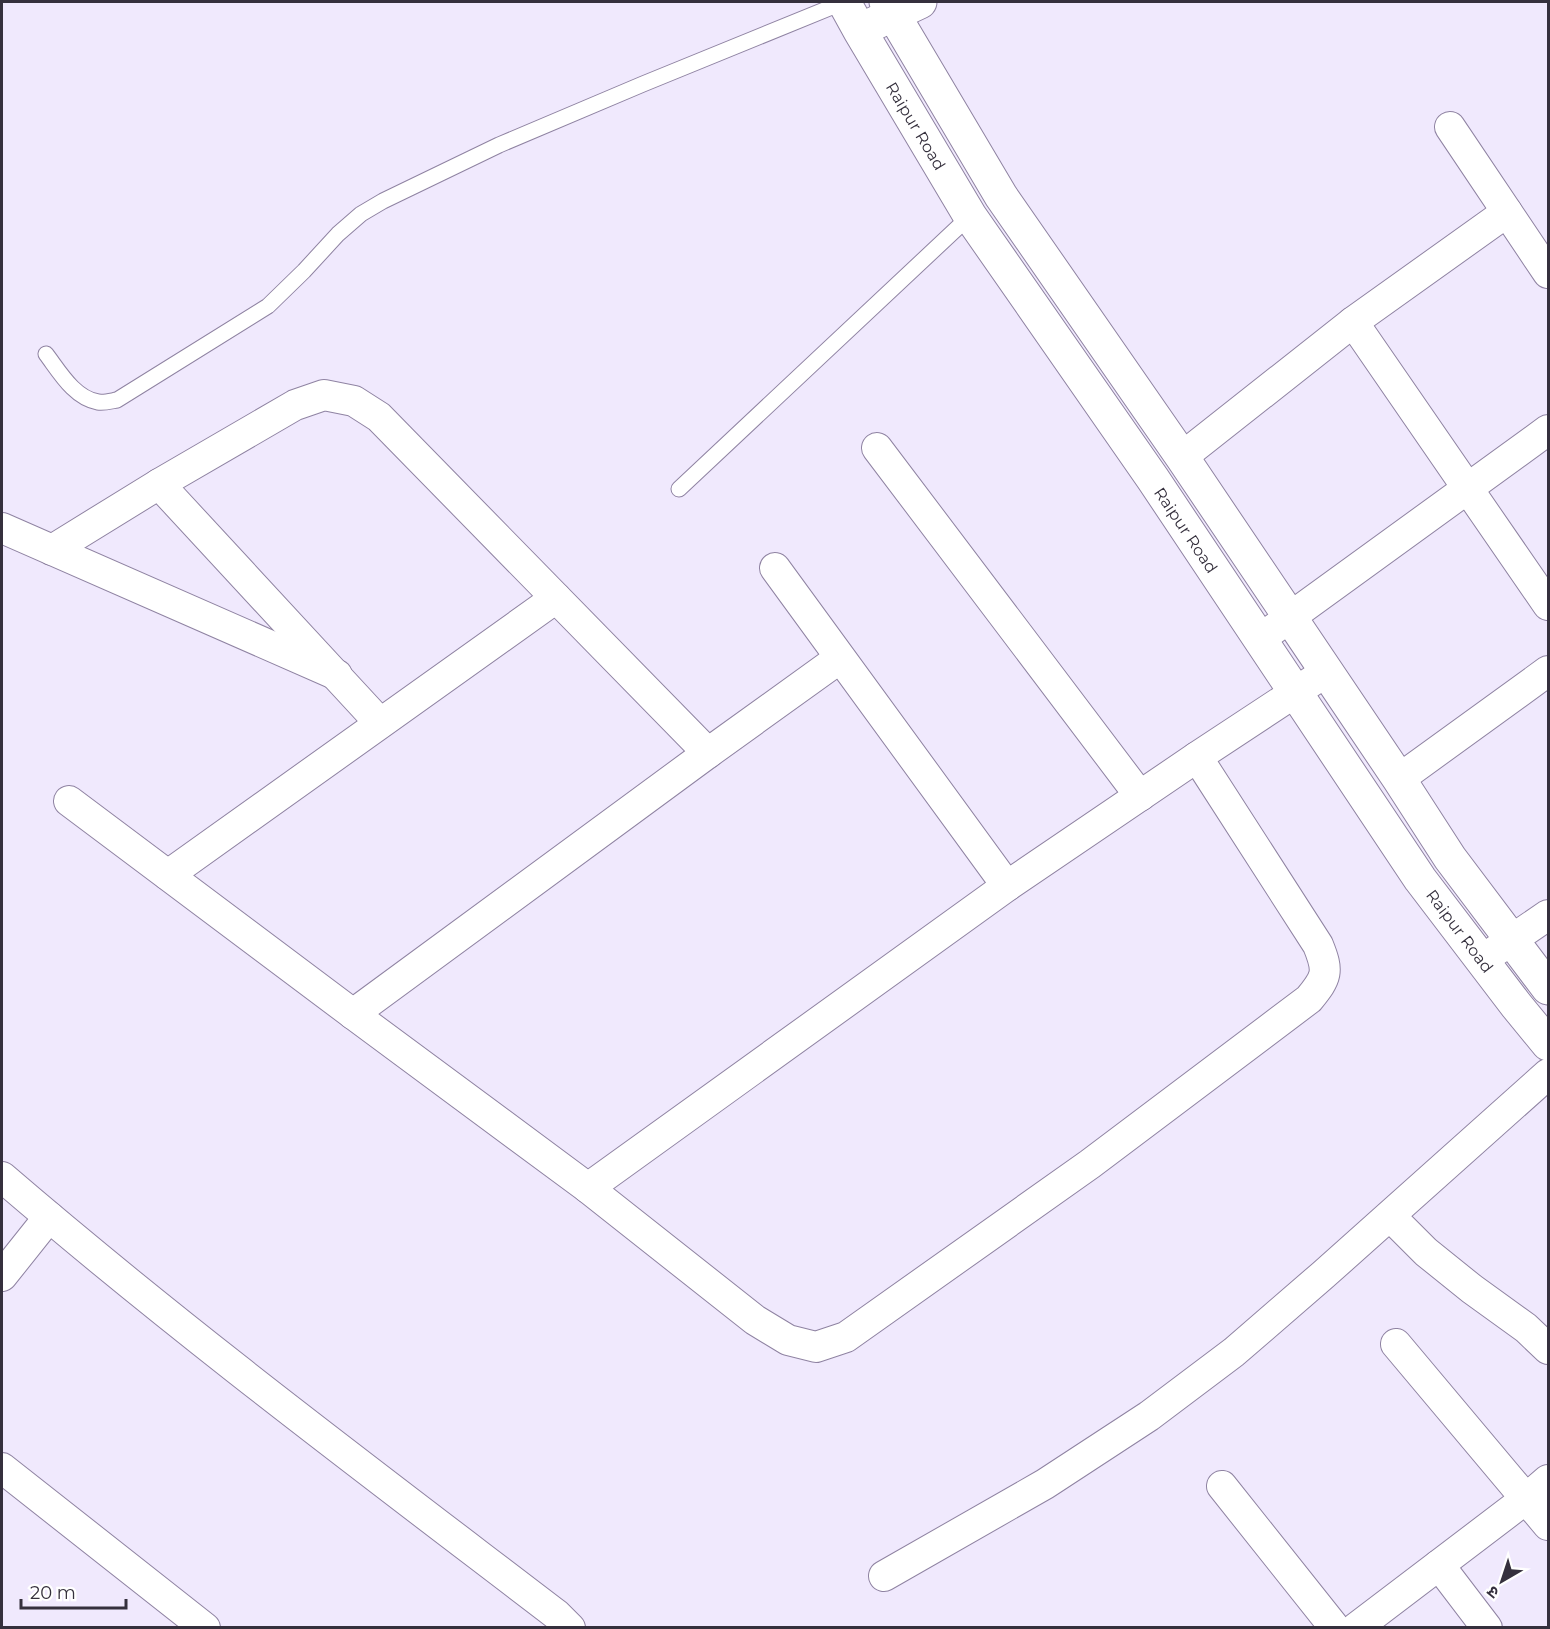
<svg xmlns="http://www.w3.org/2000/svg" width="1550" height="1629" font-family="Montserrat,'Noto Sans Devanagari',sans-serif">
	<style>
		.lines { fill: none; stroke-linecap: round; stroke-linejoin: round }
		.service-casing { stroke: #8f83a2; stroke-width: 17 }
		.minor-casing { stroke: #8f83a2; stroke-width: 32 }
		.secondary-casing { stroke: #8f83a2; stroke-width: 35 }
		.service { stroke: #fff; stroke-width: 15 }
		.minor { stroke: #fff; stroke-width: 30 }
		.secondary { stroke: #fff; stroke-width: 33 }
		.labels { text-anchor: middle; stroke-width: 4.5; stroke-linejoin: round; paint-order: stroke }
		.street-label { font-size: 16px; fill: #35303d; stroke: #fff }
	</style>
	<rect width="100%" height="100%" fill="#f0e9fd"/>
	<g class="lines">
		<!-- service casing -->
		<g class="service-casing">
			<g id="service">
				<path d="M 46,354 C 59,371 74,398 98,402 C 104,403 111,401 117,400 L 268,306 L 304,271 L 338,234 L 361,214 L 383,201 L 499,145 L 643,84 L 844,2"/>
				<path d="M 679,489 L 970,216"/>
			</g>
		</g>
		<!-- minor casing -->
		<g class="minor-casing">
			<g id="minor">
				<path d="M 1450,127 L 1548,273"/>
				<path d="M 1353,322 L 1548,605"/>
				<path d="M 877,448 L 1140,796"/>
				<path d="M 1182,457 L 1353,322 L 1507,212"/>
				<path d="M 159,484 L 380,723"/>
				<path d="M 2,528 L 337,675"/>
				<path d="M 52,550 L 159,484 L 295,405 L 324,395 L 354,401 L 379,417 L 708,753"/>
				<path d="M 775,568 L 1007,886"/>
				<path d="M 1260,639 L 1548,430"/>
				<path d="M 1399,779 L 1548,671"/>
				<path d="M 69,801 L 353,1014 L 588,1188 L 755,1320 L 788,1340 L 816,1347 L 846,1337 L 1090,1164 L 1309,999 C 1327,977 1329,972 1318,945 L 1197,757"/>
				<path d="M 168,875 L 556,598"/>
				<path d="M 1482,960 L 1548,915"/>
				<path d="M 353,1014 L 708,753 L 840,658"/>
				<path d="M 2,1177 C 180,1330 370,1472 557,1615 L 570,1628"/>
				<path d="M 588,1188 L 1007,886 L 1197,757 L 1326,672"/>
				<path d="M 1390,1216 L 1426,1252 L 1472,1289 L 1526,1328 L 1548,1349"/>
				<path d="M 2,1276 L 49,1217"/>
				<path d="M 1396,1344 L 1548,1525"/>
				<path d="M 2,1468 L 205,1628"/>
				<path d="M 1222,1486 L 1335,1628"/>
				<path d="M 1439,1565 L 1487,1628"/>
				<path d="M 884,1576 L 1045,1484 L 1149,1416 L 1234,1352 L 1323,1275 L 1548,1074"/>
				<path d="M 1356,1628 L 1527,1498 L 1548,1480"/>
			</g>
		</g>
		<!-- secondary casing -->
		<g class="secondary-casing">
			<g id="secondary">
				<path d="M 844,2 L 860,31 L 970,216 L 1153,479 L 1420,879 L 1516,1005 L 1548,1044"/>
				<path d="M 886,2 L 1001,196 L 1182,457 L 1399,779 L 1450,858 L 1548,988"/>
				<path d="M 873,24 L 920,2"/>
			</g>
		</g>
		<!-- service -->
		<use href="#service" class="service"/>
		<!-- minor -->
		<use href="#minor" class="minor"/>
		<!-- secondary -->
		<use href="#secondary" class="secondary"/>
	</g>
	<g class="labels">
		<!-- street labels -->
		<g class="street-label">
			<text transform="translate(916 126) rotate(59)" y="6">Raipur Road</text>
			<text transform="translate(1186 530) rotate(56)" y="6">Raipur Road</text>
			<text transform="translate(1460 931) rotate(53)" y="6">Raipur Road</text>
		</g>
	</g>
	<!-- border -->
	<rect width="1550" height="1629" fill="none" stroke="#35303d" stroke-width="6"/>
	<!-- north arrow -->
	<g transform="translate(1502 1581) rotate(219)" stroke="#ffffff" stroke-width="4.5" paint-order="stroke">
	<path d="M0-4.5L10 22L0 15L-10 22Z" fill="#35303d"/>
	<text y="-9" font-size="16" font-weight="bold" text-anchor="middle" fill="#35303d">उ</text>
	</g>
	<!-- scale -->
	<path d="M21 1599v9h105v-9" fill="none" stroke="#35303d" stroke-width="3"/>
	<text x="30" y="1599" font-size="18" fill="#35303d" stroke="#ffffff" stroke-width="4.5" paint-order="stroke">20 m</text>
</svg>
